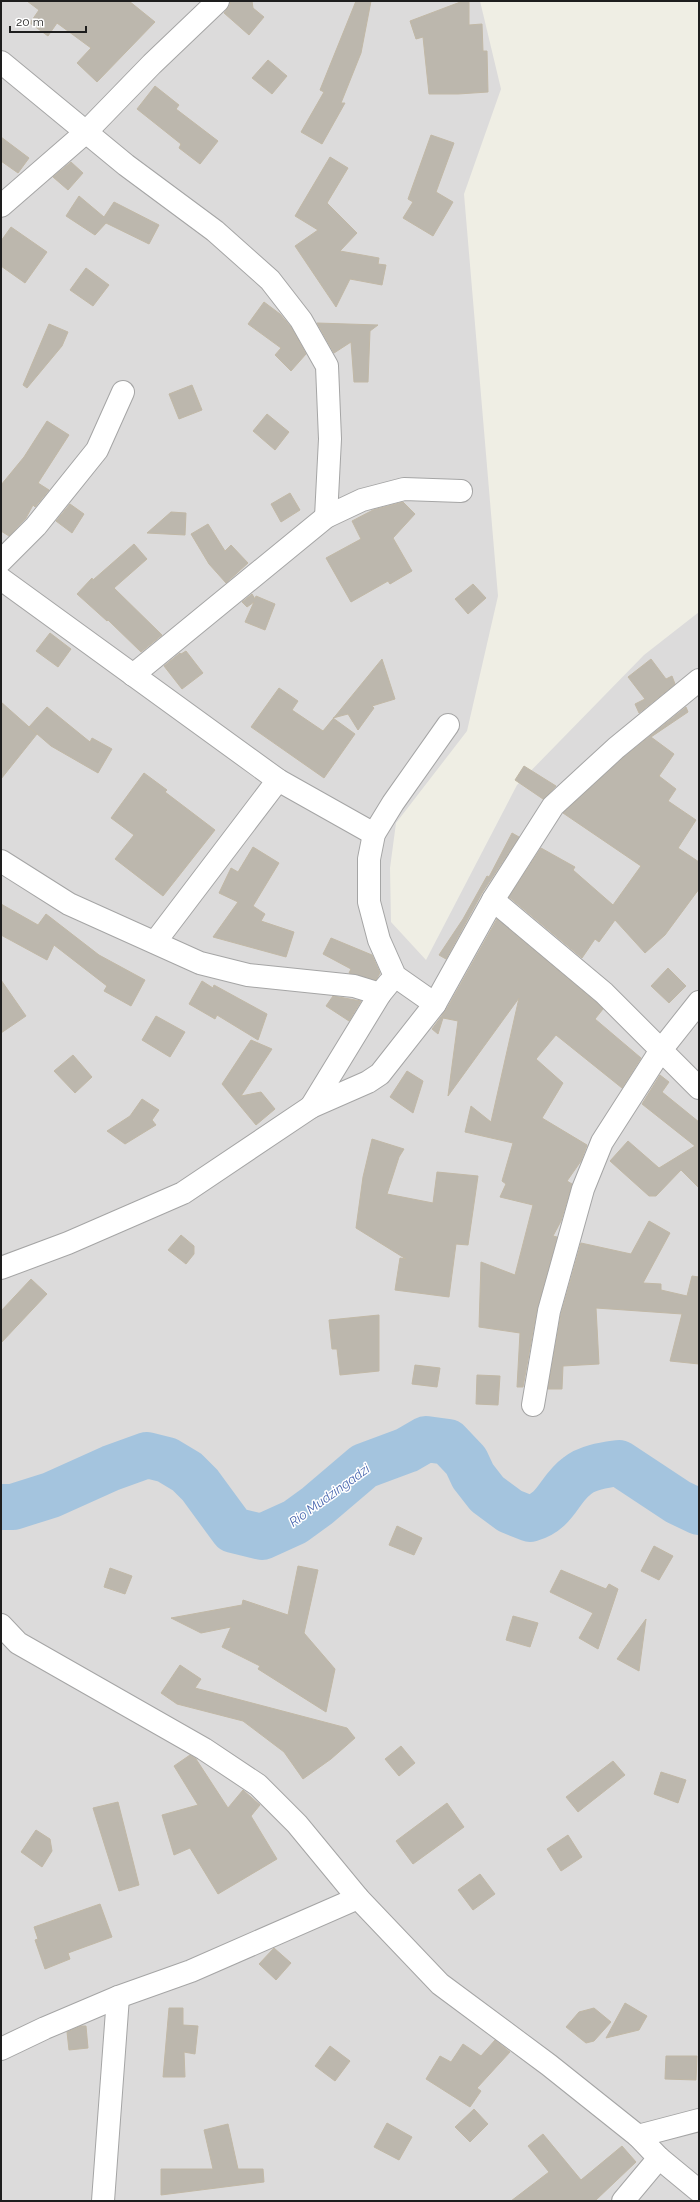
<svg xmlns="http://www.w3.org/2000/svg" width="700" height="2202" font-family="Raleway,sans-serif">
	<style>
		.residential { fill: #dcdbdb }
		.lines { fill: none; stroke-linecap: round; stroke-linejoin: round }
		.river { stroke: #a4c4de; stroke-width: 46 }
		.building { fill: #bcb7ad; stroke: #c1b8a6 }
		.minor-casing { stroke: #a5a5a5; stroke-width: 24 }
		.minor { stroke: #fff; stroke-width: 22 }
		.labels { text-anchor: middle; stroke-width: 3; stroke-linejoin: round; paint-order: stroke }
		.water-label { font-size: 13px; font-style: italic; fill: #4967af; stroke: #fff }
	</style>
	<rect width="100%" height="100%" fill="#efeee4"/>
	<!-- residential -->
	<path class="residential" d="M 1,1 L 480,1 L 501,89 L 464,194 L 498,596 L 467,731 L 396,823 L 390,868 L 391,922 L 426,960 L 517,785 L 644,655 L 699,612 L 699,2201 L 1,2201 Z"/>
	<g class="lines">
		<!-- river -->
		<path class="river" d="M 1,1507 L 13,1507 L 51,1495 L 111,1468 L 147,1455 L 167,1460 L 187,1472 L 200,1485 L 233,1530 L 262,1537 L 295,1522 L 317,1506 L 364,1466 L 407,1450 L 426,1439 L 448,1442 L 466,1461 L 473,1476 L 487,1494 L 510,1511 L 530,1519 C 557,1511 558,1490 577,1476 C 588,1467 605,1465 619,1463 L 678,1502 L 699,1512"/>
	</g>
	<!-- building -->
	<g class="building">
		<path d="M 27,1 L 129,1 L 155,22 L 97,82 L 77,63 L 91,48 L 57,23 L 48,36 L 30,23 L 39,10 Z"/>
		<path d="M 230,1 L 252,1 L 253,8 L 264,17 L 249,35 L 224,13 L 230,5 Z"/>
		<path d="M 356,1 L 371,1 L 361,53 L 341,103 L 345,103 L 322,144 L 301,132 L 324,92 L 320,90 Z"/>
		<path d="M 463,1 L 469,1 L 469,25 L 482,24 L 483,51 L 487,51 L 488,92 L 458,94 L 429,94 L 423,37 L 416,39 L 410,21 Z"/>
		<path d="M 268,60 L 287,76 L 272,94 L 252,78 Z"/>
		<path d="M 155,86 L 179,105 L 176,109 L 218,141 L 200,164 L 179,148 L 181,144 L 137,109 Z"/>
		<path d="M 431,135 L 454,143 L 436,192 L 453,202 L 433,236 L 403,218 L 413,202 L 408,199 Z"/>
		<path d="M 1,137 L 29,158 L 18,173 L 1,161 Z"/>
		<path d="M 330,157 L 348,168 L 327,203 L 357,233 L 340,251 L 379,258 L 378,264 L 386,265 L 382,285 L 350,279 L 336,307 L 295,246 L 318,230 L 295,216 Z"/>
		<path d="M 71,162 L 83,173 L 68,190 L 53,177 Z"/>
		<path d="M 79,196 L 104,217 L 114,202 L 159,225 L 149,244 L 106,223 L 95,235 L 66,216 Z"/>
		<path d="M 11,227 L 47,252 L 25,283 L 1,266 L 1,241 Z"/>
		<path d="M 86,268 L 109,285 L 93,306 L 70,290 Z"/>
		<path d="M 264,302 L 280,314 L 291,327 L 306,354 L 291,371 L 275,355 L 281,348 L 248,324 Z"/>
		<path d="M 317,323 L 378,325 L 370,331 L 368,382 L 354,382 L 351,342 L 334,353 Z"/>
		<path d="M 49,324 L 68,332 L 62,346 L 27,388 L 23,385 Z"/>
		<path d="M 192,385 L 202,410 L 179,419 L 169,394 Z"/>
		<path d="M 267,414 L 289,432 L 275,450 L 253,431 Z"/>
		<path d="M 47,421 L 69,435 L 38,483 L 49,490 L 35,507 L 33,505 L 26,518 L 9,536 L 1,531 L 1,485 L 24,457 Z"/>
		<path d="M 290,493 L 300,510 L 281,522 L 271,504 Z"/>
		<path d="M 403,502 L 415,514 L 393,538 L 412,571 L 390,584 L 388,581 L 351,602 L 326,558 L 361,539 L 352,521 L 373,510 Z"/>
		<path d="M 70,504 L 84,514 L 72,533 L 56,521 Z"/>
		<path d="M 171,512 L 186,513 L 185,535 L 147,533 Z"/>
		<path d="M 208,524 L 225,551 L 231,545 L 248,563 L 226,583 L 209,564 L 191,534 Z"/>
		<path d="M 134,544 L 147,559 L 114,588 L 162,635 L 141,652 L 108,620 L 107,621 L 77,594 L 92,578 L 93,580 Z"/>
		<path d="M 473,584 L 486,598 L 468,614 L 455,599 Z"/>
		<path d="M 252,594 L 255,599 L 256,596 L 275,604 L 265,630 L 245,622 L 254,602 L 247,607 L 242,602 Z"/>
		<path d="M 50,633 L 71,649 L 58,667 L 36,651 Z"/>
		<path d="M 186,651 L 203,673 L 182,689 L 164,666 L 180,653 L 181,654 Z"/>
		<path d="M 382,659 L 395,699 L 372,706 L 374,708 L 358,730 L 348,714 L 333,718 L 355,734 L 324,778 L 251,727 L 279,688 L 298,701 L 292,710 L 323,731 Z"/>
		<path d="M 651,659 L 666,679 L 672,676 L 675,684 L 639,713 L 635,704 L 645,699 L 628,677 Z"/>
		<path d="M 1,702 L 37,734 L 1,779 Z"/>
		<path d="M 47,707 L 90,742 L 92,738 L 112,749 L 98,773 L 51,746 L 29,727 Z"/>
		<path d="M 686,707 L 688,712 L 651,737 L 674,754 L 659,776 L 676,789 L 668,801 L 696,820 L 678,848 L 699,862 L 699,889 L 665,935 L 645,953 L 615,920 L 599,942 L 595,939 L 582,958 L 509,897 L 541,848 L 575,867 L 573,870 L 613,905 L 641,866 L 563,813 L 624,757 Z"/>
		<path d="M 524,766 L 556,786 L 543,799 L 515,780 Z"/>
		<path d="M 144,773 L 167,790 L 165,792 L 215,830 L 163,896 L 115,859 L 134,835 L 111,818 Z"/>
		<path d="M 512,833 L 519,837 L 482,893 L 446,959 L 439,955 L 463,919 L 487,876 L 489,877 Z"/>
		<path d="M 253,847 L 279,863 L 253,906 L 265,914 L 261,921 L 294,932 L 286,957 L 213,937 L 238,902 L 219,893 L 231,868 L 238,872 Z"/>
		<path d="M 1,904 L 38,925 L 46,914 L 99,955 L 145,980 L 131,1006 L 104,991 L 107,986 L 54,945 L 47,960 L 1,935 Z"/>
		<path d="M 497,919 L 596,1002 L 603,1009 L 595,1019 L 641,1058 L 622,1088 L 556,1035 L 536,1059 L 563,1083 L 542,1118 L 587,1145 L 581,1161 L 567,1181 L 572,1184 L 561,1221 L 553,1236 L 557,1237 L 537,1309 L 523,1387 L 517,1387 L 520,1333 L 479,1327 L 481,1262 L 515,1275 L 533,1205 L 500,1197 L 506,1184 L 502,1181 L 513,1143 L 465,1132 L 471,1106 L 491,1122 L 519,998 L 448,1096 L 458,1021 L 443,1018 L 438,1034 L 432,1029 L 446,1010 Z"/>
		<path d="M 331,938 L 372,955 L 380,973 L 376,980 L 349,973 L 351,969 L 323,954 Z"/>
		<path d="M 668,968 L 686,986 L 669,1003 L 651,986 Z"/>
		<path d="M 1,980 L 26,1016 L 1,1033 Z"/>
		<path d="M 202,981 L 213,988 L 214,985 L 267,1014 L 258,1040 L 217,1015 L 215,1019 L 189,1004 Z"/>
		<path d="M 333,996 L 361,1001 L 349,1021 L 326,1006 Z"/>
		<path d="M 156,1016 L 185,1032 L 170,1057 L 142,1040 Z"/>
		<path d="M 251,1040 L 272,1049 L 241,1096 L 261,1092 L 275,1109 L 256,1125 L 222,1084 Z"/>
		<path d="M 73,1055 L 92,1077 L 75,1093 L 54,1071 Z"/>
		<path d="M 407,1071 L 423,1081 L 413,1113 L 390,1097 Z"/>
		<path d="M 660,1075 L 669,1082 L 662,1092 L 699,1122 L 699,1188 L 681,1170 L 656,1196 L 649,1196 L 610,1161 L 628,1141 L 659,1168 L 695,1146 L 642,1104 Z"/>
		<path d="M 142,1099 L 159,1110 L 152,1120 L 156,1125 L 125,1144 L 107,1131 L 130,1116 Z"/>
		<path d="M 372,1139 L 404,1149 L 399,1157 L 387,1194 L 433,1203 L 437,1172 L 478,1176 L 468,1245 L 456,1244 L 449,1297 L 395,1290 L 400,1258 L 406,1259 L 356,1228 L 363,1177 Z"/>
		<path d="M 649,1221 L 670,1233 L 643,1283 L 661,1284 L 661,1290 L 687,1296 L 692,1276 L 699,1277 L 699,1364 L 670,1361 L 682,1314 L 596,1308 L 599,1364 L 563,1366 L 562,1389 L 548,1389 L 561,1314 L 581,1243 L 631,1254 Z"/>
		<path d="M 181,1235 L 194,1246 L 194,1254 L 186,1264 L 168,1250 Z"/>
		<path d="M 31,1279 L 47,1294 L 1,1343 L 1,1311 Z"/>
		<path d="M 379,1315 L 379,1371 L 340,1375 L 337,1349 L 332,1349 L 329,1320 Z"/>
		<path d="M 415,1365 L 440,1368 L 437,1387 L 412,1384 Z"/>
		<path d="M 477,1375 L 500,1376 L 498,1405 L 476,1404 Z"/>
		<path d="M 397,1526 L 422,1538 L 414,1555 L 389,1545 Z"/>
		<path d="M 654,1546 L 673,1556 L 659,1580 L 641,1571 Z"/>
		<path d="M 298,1566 L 318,1570 L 304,1633 L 335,1669 L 326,1712 L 258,1669 L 260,1666 L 222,1647 L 231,1627 L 201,1633 L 171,1618 L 242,1605 L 243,1600 L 288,1615 Z"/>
		<path d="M 110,1568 L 132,1576 L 125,1594 L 104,1587 Z"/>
		<path d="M 561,1570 L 606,1589 L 609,1584 L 618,1589 L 598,1649 L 579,1638 L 593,1613 L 550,1592 Z"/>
		<path d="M 513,1616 L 538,1623 L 530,1647 L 506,1640 Z"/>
		<path d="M 646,1619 L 639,1671 L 617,1659 Z"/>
		<path d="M 180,1665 L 201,1679 L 195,1688 L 347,1728 L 355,1738 L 331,1759 L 303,1779 L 284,1752 L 243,1721 L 177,1704 L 161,1693 Z"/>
		<path d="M 401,1746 L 415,1763 L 399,1776 L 385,1759 Z"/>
		<path d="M 190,1755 L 196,1759 L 228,1808 L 243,1790 L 260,1805 L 251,1816 L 277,1859 L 218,1894 L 190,1848 L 174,1855 L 162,1815 L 198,1805 L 174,1766 Z"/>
		<path d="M 613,1761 L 625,1775 L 578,1812 L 566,1797 Z"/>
		<path d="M 661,1772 L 686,1780 L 678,1803 L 654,1794 Z"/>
		<path d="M 118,1802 L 139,1885 L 119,1891 L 93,1808 Z"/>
		<path d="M 447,1803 L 464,1827 L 413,1864 L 396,1841 Z"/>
		<path d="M 36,1830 L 50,1839 L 52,1851 L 42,1867 L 21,1852 Z"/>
		<path d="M 568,1835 L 582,1857 L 561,1871 L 547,1849 Z"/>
		<path d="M 480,1874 L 495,1894 L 473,1910 L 458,1890 Z"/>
		<path d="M 100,1904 L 112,1937 L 68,1953 L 70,1959 L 45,1969 L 35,1940 L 38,1939 L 34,1927 Z"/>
		<path d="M 274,1948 L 291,1963 L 276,1980 L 259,1964 Z"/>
		<path d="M 625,2003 L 647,2016 L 639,2030 L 606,2038 Z"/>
		<path d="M 169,2008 L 183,2008 L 183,2025 L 198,2026 L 195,2054 L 184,2052 L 185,2077 L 163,2077 Z"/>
		<path d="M 594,2008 L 611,2022 L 594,2041 L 586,2043 L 566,2027 L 579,2012 Z"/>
		<path d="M 81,2026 L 86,2026 L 88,2048 L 69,2050 L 67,2032 Z"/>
		<path d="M 495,2040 L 510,2052 L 477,2088 L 481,2091 L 470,2107 L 426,2079 L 440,2056 L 451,2062 L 463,2044 L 481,2056 Z"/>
		<path d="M 330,2046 L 350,2061 L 335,2081 L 315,2066 Z"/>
		<path d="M 666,2056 L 697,2056 L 696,2080 L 665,2079 Z"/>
		<path d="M 474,2109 L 488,2124 L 470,2142 L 455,2127 Z"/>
		<path d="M 387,2123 L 412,2137 L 399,2160 L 374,2147 Z"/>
		<path d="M 228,2124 L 238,2169 L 263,2169 L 264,2182 L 161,2195 L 161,2169 L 213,2169 L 204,2130 Z"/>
		<path d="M 543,2134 L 581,2180 L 622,2146 L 636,2162 L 596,2200 L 597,2201 L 511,2201 L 549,2172 L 528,2146 Z"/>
	</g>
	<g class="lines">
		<!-- minor casing -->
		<g class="minor-casing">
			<g id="minor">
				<path d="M 1,62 L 126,165 L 215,231 L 270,280 L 301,320 L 327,366 L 330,439 L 326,517"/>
				<path d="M 1,206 L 85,133 L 152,64 L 218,1"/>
				<path d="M 1,561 L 36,526 L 97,450 L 123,392"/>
				<path d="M 1,579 L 278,780 L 374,834"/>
				<path d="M 133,675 L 326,517 L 362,500 L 404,489 L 461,491"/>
				<path d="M 1,861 L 69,904 L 200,963 L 248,975 L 354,986 L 380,994"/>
				<path d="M 493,900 L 604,993 L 699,1088"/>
				<path d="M 155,942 L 278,780"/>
				<path d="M 435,1004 L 395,976 L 379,940 L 369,902 L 369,859 L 374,834 L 393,803 L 448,725"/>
				<path d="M 311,1107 L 380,994 L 389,983"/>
				<path d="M 1,1268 L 68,1243 L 183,1193 L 311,1107 L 368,1082 L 380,1074 L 435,1004 L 493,900 L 553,806 L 616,748 L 699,680"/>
				<path d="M 533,1405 L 549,1311 L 583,1189 L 602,1142 L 661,1050 L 699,1002"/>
				<path d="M 1,1625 L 18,1643 L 204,1749 L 258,1785 L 297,1824 L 358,1898 L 440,1984 L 549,2065 L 638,2136 L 659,2158 L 699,2191"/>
				<path d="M 1,2049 L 45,2028 L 118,1997 L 191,1971 L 358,1898"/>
				<path d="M 638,2136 L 699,2120"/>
				<path d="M 103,2201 L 118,1997"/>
				<path d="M 623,2201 L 659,2158"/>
			</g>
		</g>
		<!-- minor -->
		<use href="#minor" class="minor"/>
	</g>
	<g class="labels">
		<!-- water labels -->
		<g class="water-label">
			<text transform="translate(329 1495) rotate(-36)" y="5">Rio Mudzingadzi</text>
		</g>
	</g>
	<!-- border -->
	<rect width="700" height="2202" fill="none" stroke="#1e1e1e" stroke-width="4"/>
	<!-- scale -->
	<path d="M10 26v6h76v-6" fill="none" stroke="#1e1e1e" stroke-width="2"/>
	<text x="16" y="26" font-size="12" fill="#1e1e1e" stroke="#ffffff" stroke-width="3" paint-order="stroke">20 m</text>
</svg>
